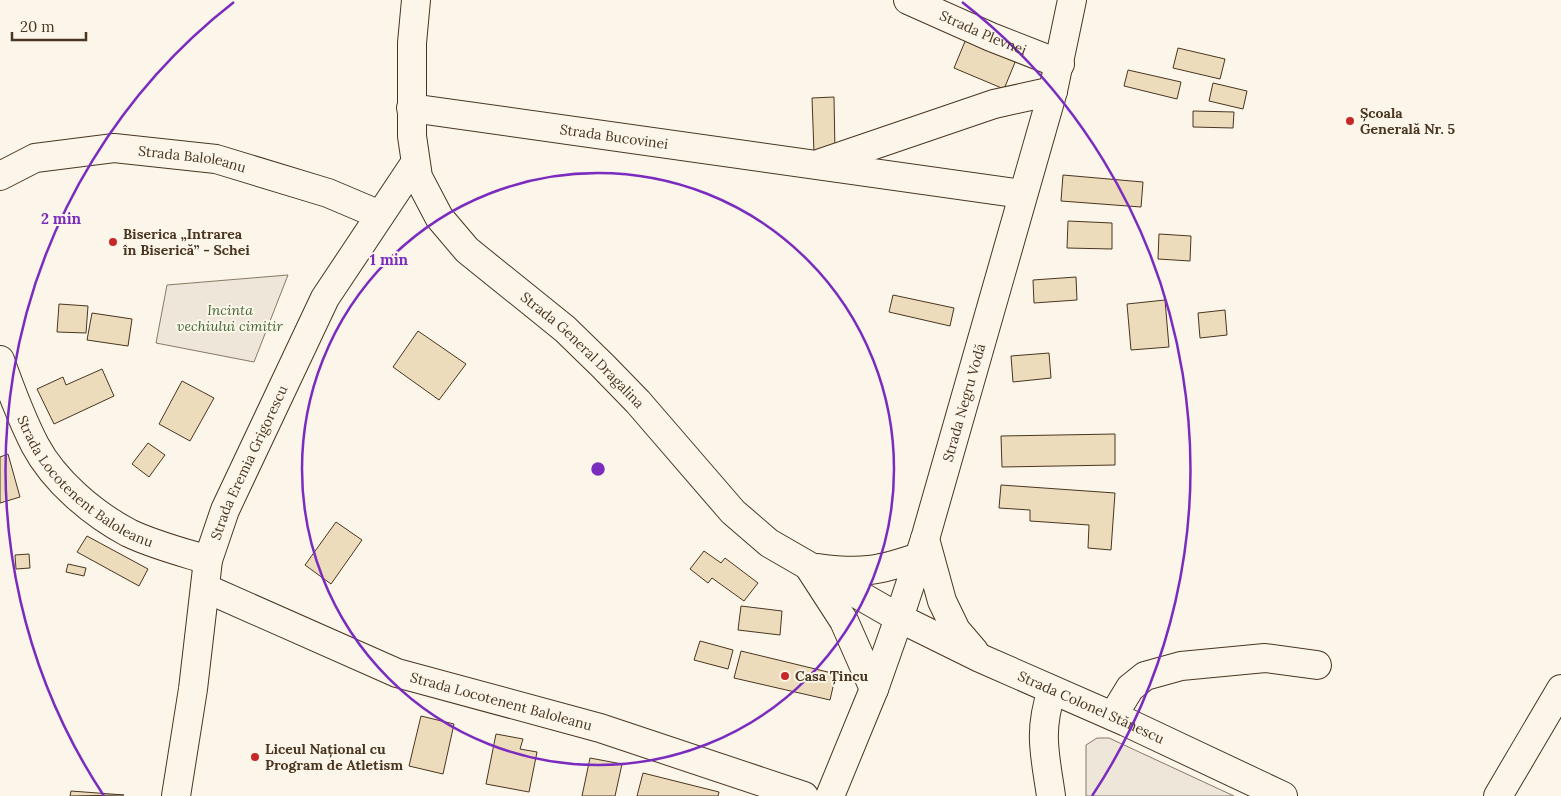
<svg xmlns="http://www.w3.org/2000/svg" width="1561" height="796" font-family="Lora,serif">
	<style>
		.green { fill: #ede6d9; stroke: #887966 }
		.building { fill: #ecdcbc; stroke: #4a3520 }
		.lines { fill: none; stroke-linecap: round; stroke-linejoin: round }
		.minor-casing { stroke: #4a3520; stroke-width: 30 }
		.major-casing { stroke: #4a3520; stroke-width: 30 }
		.minor { stroke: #fbf6e9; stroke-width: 28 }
		.major { stroke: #fbf6e9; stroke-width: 28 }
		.ring { fill: none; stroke: #7b2cbf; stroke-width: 2.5 }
		.poi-dot { fill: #c62828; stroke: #fbf6e9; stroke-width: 2 }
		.labels { text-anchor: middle; stroke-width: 4; stroke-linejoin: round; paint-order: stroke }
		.street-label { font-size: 14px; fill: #4a3520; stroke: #fbf6e9 }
		.poi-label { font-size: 14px; font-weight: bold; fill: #4a3520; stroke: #fbf6e9; text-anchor: start }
		.park-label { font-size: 14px; font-style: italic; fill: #436837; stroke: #fbf6e9 }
		.centre { fill: #7b2cbf; stroke: #fbf6e9; stroke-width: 2.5 }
		.ring-label { font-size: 15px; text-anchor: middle; font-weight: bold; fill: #7b2cbf; stroke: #fbf6e9; stroke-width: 4; stroke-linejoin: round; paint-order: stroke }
	</style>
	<rect width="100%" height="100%" fill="#fbf6e9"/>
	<!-- green -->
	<g class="green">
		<path d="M 288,275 L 254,362 L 156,343 L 167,285 Z"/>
		<path d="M 1097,738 L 1109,738 L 1234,796 L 1086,796 L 1086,745 Z"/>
	</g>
	<!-- building -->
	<g class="building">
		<path d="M 966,39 L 1016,60 L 1004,89 L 954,68 Z"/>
		<path d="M 1178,48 L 1225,59 L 1220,79 L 1173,68 Z"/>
		<path d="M 1128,70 L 1181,82 L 1177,99 L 1124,86 Z"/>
		<path d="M 1213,83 L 1247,91 L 1243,109 L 1209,101 Z"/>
		<path d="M 834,97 L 835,153 L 814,153 L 812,98 Z"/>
		<path d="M 1193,111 L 1234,112 L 1233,128 L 1193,127 Z"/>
		<path d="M 1063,175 L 1143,182 L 1141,207 L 1061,201 Z"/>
		<path d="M 1068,221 L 1112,223 L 1112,249 L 1067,248 Z"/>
		<path d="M 1159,234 L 1191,236 L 1190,261 L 1158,259 Z"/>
		<path d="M 1076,277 L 1077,300 L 1034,303 L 1033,280 Z"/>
		<path d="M 893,295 L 954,308 L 950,326 L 889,312 Z"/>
		<path d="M 1165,300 L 1169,347 L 1131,350 L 1127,304 Z"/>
		<path d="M 59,304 L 88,306 L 86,333 L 57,332 Z"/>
		<path d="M 1225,310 L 1227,335 L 1200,338 L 1198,313 Z"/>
		<path d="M 92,313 L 132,319 L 128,346 L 87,340 Z"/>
		<path d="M 418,331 L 466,364 L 439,400 L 393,367 Z"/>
		<path d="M 1049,353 L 1051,378 L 1013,382 L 1011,356 Z"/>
		<path d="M 102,369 L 114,396 L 54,424 L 37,389 L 63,377 L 66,385 Z"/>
		<path d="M 182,381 L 214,398 L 190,441 L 159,424 Z"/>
		<path d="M 1115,434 L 1115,465 L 1002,467 L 1001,436 Z"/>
		<path d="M 148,443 L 165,455 L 149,477 L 132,464 Z"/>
		<path d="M 8,454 L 20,497 L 0,503 L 0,457 Z"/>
		<path d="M 1001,485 L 1115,493 L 1111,550 L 1088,548 L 1089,525 L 1030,521 L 1030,510 L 999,508 Z"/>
		<path d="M 336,522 L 362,540 L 331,584 L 305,565 Z"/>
		<path d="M 87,536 L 148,569 L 139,586 L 77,552 Z"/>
		<path d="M 704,551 L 721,563 L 725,558 L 758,583 L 744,601 L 712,578 L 708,583 L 690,569 Z"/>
		<path d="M 29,554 L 30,568 L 16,569 L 15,555 Z"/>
		<path d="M 68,564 L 86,568 L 84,576 L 66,572 Z"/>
		<path d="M 741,606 L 782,611 L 780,635 L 738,630 Z"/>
		<path d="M 700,641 L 733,650 L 728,669 L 694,660 Z"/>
		<path d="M 741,651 L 836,674 L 830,700 L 734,678 Z"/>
		<path d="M 421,716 L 454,724 L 443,774 L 409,766 Z"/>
		<path d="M 496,734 L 523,739 L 520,749 L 537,752 L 529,792 L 486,784 Z"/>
		<path d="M 590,758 L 622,764 L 615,796 L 582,796 Z"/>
		<path d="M 643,773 L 719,792 L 718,796 L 637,796 Z"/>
		<path d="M 71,791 L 124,795 L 70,796 Z"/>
	</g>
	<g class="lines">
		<!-- minor casing -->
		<g class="minor-casing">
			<g id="minor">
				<path id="s1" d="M 908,0 L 991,37 L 1060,64"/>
				<path id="s2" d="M 411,108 L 1022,194"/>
				<path d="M 821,163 L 994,104 L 1053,91"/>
				<path id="s3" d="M 0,176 L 35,158 L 114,148 L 216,159 L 328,193 L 380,215"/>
				<path id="s4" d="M 0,360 C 10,388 21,418 35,445 C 54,481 93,514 129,533 C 154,545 182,552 208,560"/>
				<path d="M 809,567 L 844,621 L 874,689"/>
				<path id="s5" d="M 205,588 L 397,673 L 600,728 L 804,796"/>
				<path d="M 1113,716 L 1130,688 L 1145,676 L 1181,666 L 1265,658 L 1317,665"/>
				<path d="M 830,796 L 874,689 L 899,618"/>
				<path d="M 1498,796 L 1561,689"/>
			</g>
		</g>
		<!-- major casing -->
		<g class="major-casing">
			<g id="major">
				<path id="s6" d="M 416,0 L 412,43 L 412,136 L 418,177 L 439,217 L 467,250 L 565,329 L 603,366 L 638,402 L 733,512 L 769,543 L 899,618 L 980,658 L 1126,722 L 1283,796"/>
				<path d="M 925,539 L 942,601 L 956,630 L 974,651"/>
				<path d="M 818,568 C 860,574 879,571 919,557"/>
				<path id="s7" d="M 899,618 L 925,539 L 1053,91 L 1072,0"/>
				<path id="s8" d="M 176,796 L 193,689 L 208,560 L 225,510 L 325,298 L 415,163"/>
				<path d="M 1051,796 C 1045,754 1038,732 1052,690"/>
			</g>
		</g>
		<!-- minor -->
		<use href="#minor" class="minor"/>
		<!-- major -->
		<use href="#major" class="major"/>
	</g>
	<!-- distance rings -->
	<g class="ring">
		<circle cx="598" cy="469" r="296"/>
		<path d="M104 796A592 592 0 0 1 234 2M962 2A592 592 0 0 1 1092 796"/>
	</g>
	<!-- markers -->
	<g class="poi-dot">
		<circle cx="1350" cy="121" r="5"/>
		<circle cx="113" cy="242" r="5"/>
		<circle cx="785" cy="676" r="5"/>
		<circle cx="255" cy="757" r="5"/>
	</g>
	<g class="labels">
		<!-- street labels -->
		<g class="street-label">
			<text dy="5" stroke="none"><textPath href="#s1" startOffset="82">Strada Plevnei</textPath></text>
			<text dy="5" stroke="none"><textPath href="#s2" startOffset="205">Strada Bucovinei</textPath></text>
			<text dy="5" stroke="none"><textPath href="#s3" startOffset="198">Strada Baloleanu</textPath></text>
			<text dy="5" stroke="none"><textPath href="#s6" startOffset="419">Strada General Dragalina</textPath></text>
			<text dy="5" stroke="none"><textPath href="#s7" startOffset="225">Strada Negru Vodă</textPath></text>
			<text dy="5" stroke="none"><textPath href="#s8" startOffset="344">Strada Eremia Grigorescu</textPath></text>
			<text dy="5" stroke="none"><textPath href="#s4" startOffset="154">Strada Locotenent Baloleanu</textPath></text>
			<text dy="5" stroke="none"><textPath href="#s5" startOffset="318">Strada Locotenent Baloleanu</textPath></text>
			<text dy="5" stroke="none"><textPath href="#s6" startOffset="1050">Strada Colonel Stănescu</textPath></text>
		</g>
		<!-- poi labels -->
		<g class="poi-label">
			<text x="1360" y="118">Școala<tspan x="1360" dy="16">Generală Nr. 5</tspan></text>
			<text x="123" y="239">Biserica „Intrarea<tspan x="123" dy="16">în Biserică” - Schei</tspan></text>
			<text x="795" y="681">Casa Țincu</text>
			<text x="265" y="754">Liceul Național cu<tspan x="265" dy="16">Program de Atletism</tspan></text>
		</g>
		<!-- park labels -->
		<g class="park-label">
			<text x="230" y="315">Incinta<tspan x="230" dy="16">vechiului cimitir</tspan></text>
		</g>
	</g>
	<circle cx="598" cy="469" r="8" class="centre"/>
	<g class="ring-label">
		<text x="61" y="224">2 min</text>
		<text x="389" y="265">1 min</text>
	</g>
	<!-- scale -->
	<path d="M12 32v8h74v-8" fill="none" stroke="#4a3520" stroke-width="2.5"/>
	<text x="20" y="32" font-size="15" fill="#4a3520" stroke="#fbf6e9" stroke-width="4" paint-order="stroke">20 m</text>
</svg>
